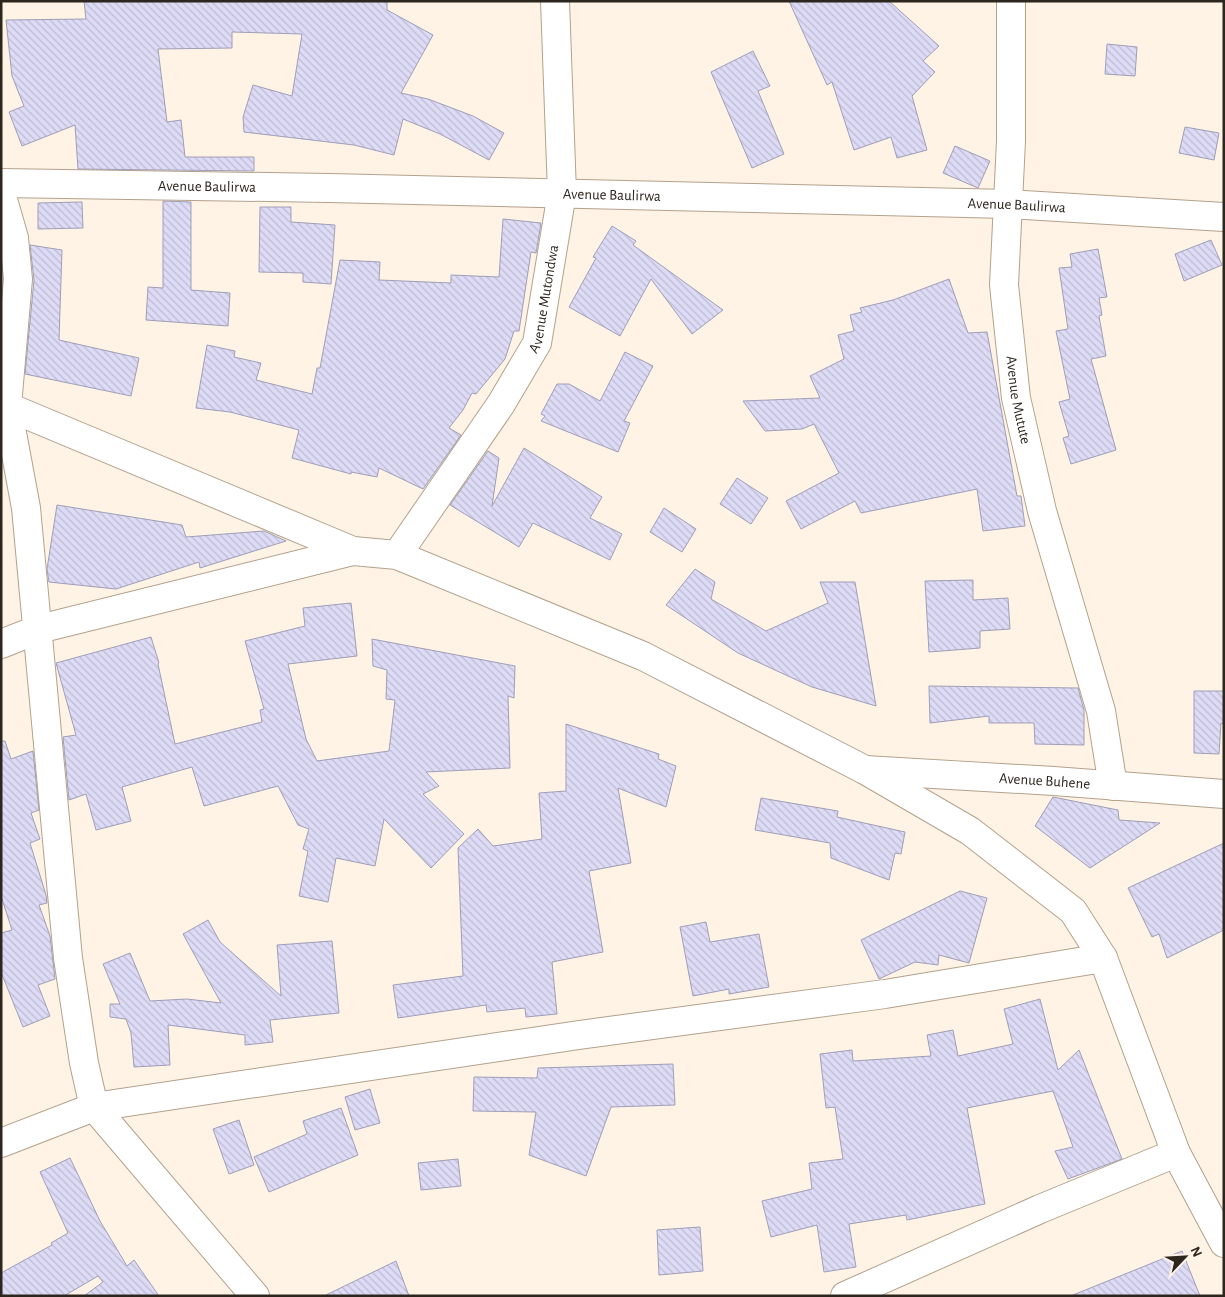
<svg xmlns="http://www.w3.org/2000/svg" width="1225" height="1297" font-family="'Alegreya Sans',sans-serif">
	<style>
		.building { fill: url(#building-back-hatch); stroke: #9f9eb7 }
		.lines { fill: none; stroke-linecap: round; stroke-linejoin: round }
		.minor-casing { stroke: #b3a18c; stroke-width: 30 }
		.secondary-casing { stroke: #b3a18c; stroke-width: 30 }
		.minor { stroke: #fff; stroke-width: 28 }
		.secondary { stroke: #fff; stroke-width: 28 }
		.labels { text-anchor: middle; stroke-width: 4; stroke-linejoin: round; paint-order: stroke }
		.street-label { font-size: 15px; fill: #2d261e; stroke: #fff3e6 }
	</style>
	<defs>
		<pattern id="building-back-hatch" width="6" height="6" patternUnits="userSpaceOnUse" patternTransform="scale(1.25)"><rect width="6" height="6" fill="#dddbf6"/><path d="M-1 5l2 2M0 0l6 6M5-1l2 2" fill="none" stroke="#bebcd2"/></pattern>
	</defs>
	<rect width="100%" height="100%" fill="#fff3e6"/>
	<!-- building -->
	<g class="building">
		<path d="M 84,1 L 387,1 L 387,10 L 433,35 L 401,93 L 428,99 L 473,116 L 504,133 L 489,160 L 440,134 L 403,119 L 394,155 L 354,145 L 244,132 L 243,117 L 253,85 L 292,96 L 302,34 L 232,32 L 232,48 L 158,49 L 167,122 L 181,120 L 185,157 L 254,157 L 254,171 L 78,169 L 75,125 L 22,146 L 9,112 L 24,106 L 12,76 L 6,20 L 86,19 Z"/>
		<path d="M 789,1 L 889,1 L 939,46 L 923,61 L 935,72 L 912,96 L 927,150 L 897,158 L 891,137 L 854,150 L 832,82 L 827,85 Z"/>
		<path d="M 1107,44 L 1137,47 L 1135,76 L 1105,74 Z"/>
		<path d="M 753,51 L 770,86 L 758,91 L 784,154 L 752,168 L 711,72 Z"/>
		<path d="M 1185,127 L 1219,133 L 1214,160 L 1179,153 Z"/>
		<path d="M 955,146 L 990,161 L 978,188 L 943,173 Z"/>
		<path d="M 163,201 L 191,202 L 191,290 L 230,293 L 228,326 L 146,320 L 148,287 L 163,288 Z"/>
		<path d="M 82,202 L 83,228 L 38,229 L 38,203 Z"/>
		<path d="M 260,207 L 291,207 L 291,222 L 335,225 L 331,284 L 303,282 L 303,273 L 259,272 Z"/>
		<path d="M 503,219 L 541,223 L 536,253 L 531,252 L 519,331 L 514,331 L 505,359 L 476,394 L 472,393 L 463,410 L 449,428 L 461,435 L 423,489 L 379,468 L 377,477 L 351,472 L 351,474 L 292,458 L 299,430 L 230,412 L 196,408 L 207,345 L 235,351 L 234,357 L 261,363 L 256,380 L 312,394 L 317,368 L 320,368 L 340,260 L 380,262 L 379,280 L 451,283 L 451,275 L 499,277 Z"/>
		<path d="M 612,226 L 636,241 L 633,245 L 723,310 L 692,334 L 651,279 L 620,336 L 569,307 L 596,258 L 593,257 Z"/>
		<path d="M 1211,240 L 1222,265 L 1184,281 L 1175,254 Z"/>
		<path d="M 30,245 L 62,250 L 59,340 L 139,358 L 131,396 L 25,374 L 34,280 Z"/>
		<path d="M 1098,249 L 1107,297 L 1099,298 L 1102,315 L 1099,316 L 1106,356 L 1091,359 L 1116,450 L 1071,464 L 1063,438 L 1069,436 L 1059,402 L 1070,399 L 1056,331 L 1068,329 L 1059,268 L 1072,267 L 1070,254 Z"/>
		<path d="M 949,279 L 968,333 L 987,332 L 1017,496 L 1021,496 L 1025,526 L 983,531 L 977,489 L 861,513 L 855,501 L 801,529 L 786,501 L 839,473 L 814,424 L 802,429 L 765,431 L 743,401 L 820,398 L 810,376 L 844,359 L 838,335 L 854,331 L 850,315 L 862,312 L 860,308 L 893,300 Z"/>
		<path d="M 625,352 L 653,366 L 624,421 L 630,423 L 618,452 L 541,421 L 545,416 L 541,414 L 557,384 L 569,384 L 600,401 Z"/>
		<path d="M 524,448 L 602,497 L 590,518 L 622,534 L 610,560 L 533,523 L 519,547 L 450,505 L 488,451 L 499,458 L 492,506 Z"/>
		<path d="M 737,478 L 768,498 L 751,524 L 720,504 Z"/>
		<path d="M 57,505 L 182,525 L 186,537 L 264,531 L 286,541 L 200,568 L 199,562 L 116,589 L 49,582 L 47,569 Z"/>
		<path d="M 664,508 L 696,529 L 682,552 L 650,532 Z"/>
		<path d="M 695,569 L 715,582 L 711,599 L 766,631 L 828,603 L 820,582 L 855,582 L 876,706 L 812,687 L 738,653 L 666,605 Z"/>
		<path d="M 973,580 L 973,600 L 1008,598 L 1010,629 L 980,631 L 980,648 L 929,652 L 925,581 Z"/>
		<path d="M 351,603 L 357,656 L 288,664 L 306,739 L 317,761 L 389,751 L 395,700 L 386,699 L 387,670 L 373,666 L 372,639 L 515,666 L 514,698 L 508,696 L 510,768 L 426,772 L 439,786 L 423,794 L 464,834 L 431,868 L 384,819 L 375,866 L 336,858 L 328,902 L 299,896 L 308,851 L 303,849 L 309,829 L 298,825 L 278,786 L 204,806 L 192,767 L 122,787 L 131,821 L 96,830 L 86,794 L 69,800 L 63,737 L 76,735 L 56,663 L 151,637 L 159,663 L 158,664 L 175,744 L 262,722 L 260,710 L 264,709 L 245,641 L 305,626 L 303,608 Z"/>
		<path d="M 929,686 L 1078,688 L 1084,710 L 1084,745 L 1035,744 L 1034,723 L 989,723 L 989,716 L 930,723 Z"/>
		<path d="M 1194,691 L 1224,691 L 1224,724 L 1221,723 L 1219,754 L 1194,753 Z"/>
		<path d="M 566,724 L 659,754 L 658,759 L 676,766 L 666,807 L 618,788 L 631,863 L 589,871 L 603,952 L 552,962 L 557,1014 L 526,1017 L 525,1008 L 487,1012 L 486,1005 L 398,1018 L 393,985 L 463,976 L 458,848 L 478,829 L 493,846 L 542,839 L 539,793 L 566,791 Z"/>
		<path d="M 1,741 L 5,741 L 11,759 L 33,751 L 39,810 L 31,813 L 40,839 L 30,843 L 46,895 L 47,903 L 39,905 L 50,936 L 55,979 L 38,985 L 50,1016 L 23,1027 L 1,972 L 1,933 L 12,930 L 1,896 Z"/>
		<path d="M 1053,797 L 1118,810 L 1119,820 L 1160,823 L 1090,868 L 1035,826 Z"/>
		<path d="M 761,798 L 838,811 L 837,817 L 905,832 L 901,854 L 895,853 L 889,880 L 831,858 L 830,843 L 755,830 Z"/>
		<path d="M 1224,843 L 1224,930 L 1167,958 L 1159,934 L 1152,937 L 1128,888 Z"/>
		<path d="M 960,891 L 987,898 L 969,963 L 939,955 L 938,965 L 915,962 L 879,979 L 861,940 Z"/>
		<path d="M 208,920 L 220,942 L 281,996 L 277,945 L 332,941 L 339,1013 L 270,1020 L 273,1042 L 245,1045 L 245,1035 L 168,1025 L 170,1065 L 134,1067 L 131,1033 L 126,1019 L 110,1017 L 110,1004 L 120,1004 L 103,964 L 130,953 L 150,1001 L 187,999 L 221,1003 L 183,934 Z"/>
		<path d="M 706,922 L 710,942 L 759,934 L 769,987 L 729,994 L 729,989 L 693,996 L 680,927 Z"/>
		<path d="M 1040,999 L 1058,1070 L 1079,1050 L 1122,1159 L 1068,1179 L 1055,1151 L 1073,1147 L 1053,1091 L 967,1108 L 985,1204 L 907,1220 L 906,1215 L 849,1224 L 856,1267 L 824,1272 L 817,1225 L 771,1237 L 762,1201 L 812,1189 L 809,1163 L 843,1159 L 835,1107 L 826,1108 L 820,1054 L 852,1050 L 853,1061 L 931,1056 L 927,1035 L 953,1030 L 958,1056 L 1013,1044 L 1004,1009 Z"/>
		<path d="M 673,1064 L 675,1105 L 611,1107 L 586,1176 L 529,1155 L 536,1112 L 473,1111 L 474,1077 L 537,1078 L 538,1068 Z"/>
		<path d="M 370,1089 L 380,1123 L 355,1130 L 345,1097 Z"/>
		<path d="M 341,1108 L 358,1155 L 269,1192 L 254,1157 L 307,1134 L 303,1121 Z"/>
		<path d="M 239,1120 L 254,1165 L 229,1174 L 213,1129 Z"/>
		<path d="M 70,1158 L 100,1221 L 127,1266 L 134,1260 L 159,1296 L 84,1296 L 103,1282 L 98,1276 L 64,1296 L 1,1296 L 1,1273 L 52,1245 L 51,1243 L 68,1233 L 40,1172 Z"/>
		<path d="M 458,1159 L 461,1186 L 421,1190 L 418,1163 Z"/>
		<path d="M 700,1227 L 703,1271 L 659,1275 L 657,1230 Z"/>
		<path d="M 1182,1251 L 1200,1296 L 1073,1296 L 1073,1295 Z"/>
		<path d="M 396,1261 L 409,1296 L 324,1296 Z"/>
	</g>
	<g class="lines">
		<!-- minor casing -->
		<g class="minor-casing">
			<g id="minor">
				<path id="s1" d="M 1011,1 L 1011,141 L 1004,285 L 1016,398 L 1042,511 L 1101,711 L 1113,786"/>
				<path id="s2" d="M 1,183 L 329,188 L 1008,204 L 1224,217"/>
				<path d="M 1,193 L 14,238 L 18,279 L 7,406 L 26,508 L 68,958 L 84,1063 L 94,1107 L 255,1296"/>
				<path id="s3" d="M 397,555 L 501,404 L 537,343 L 562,193 L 555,1"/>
				<path d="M 1,644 L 39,629 L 353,551"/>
				<path id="s4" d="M 865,770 L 1054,781 L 1224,794"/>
				<path d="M 1,1143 L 94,1107 L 579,1035 L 885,994 L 1103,958"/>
				<path d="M 845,1296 L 1040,1209 L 1176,1153"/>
			</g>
		</g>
		<!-- secondary casing -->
		<g class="secondary-casing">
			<path id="secondary" d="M 1,404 L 353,551 L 397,555 L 643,656 L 865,770 L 970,831 L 1073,911 L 1103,958 L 1176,1153 L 1224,1243"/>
		</g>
		<!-- minor -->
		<use href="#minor" class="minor"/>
		<!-- secondary -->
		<use href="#secondary" class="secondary"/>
	</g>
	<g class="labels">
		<!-- street labels -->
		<g class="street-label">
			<text dy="5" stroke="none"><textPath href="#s2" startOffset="206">Avenue Baulirwa</textPath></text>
			<text dy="5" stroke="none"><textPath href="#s2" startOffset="611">Avenue Baulirwa</textPath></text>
			<text dy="5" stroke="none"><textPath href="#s2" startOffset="1016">Avenue Baulirwa</textPath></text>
			<text dy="5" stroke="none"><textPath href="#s3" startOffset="299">Avenue Mutondwa</textPath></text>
			<text dy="5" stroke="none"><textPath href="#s1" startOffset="400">Avenue Mutute</textPath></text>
			<text dy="5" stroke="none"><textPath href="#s4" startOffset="180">Avenue Buhene</textPath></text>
		</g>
	</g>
	<!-- border -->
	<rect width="1225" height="1297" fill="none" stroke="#2d261e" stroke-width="5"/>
	<!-- north arrow -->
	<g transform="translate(1185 1257) rotate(65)" stroke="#fff3e6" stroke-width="4" paint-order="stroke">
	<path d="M0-4L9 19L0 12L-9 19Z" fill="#2d261e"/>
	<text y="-8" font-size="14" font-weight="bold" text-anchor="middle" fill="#2d261e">N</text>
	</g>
</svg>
